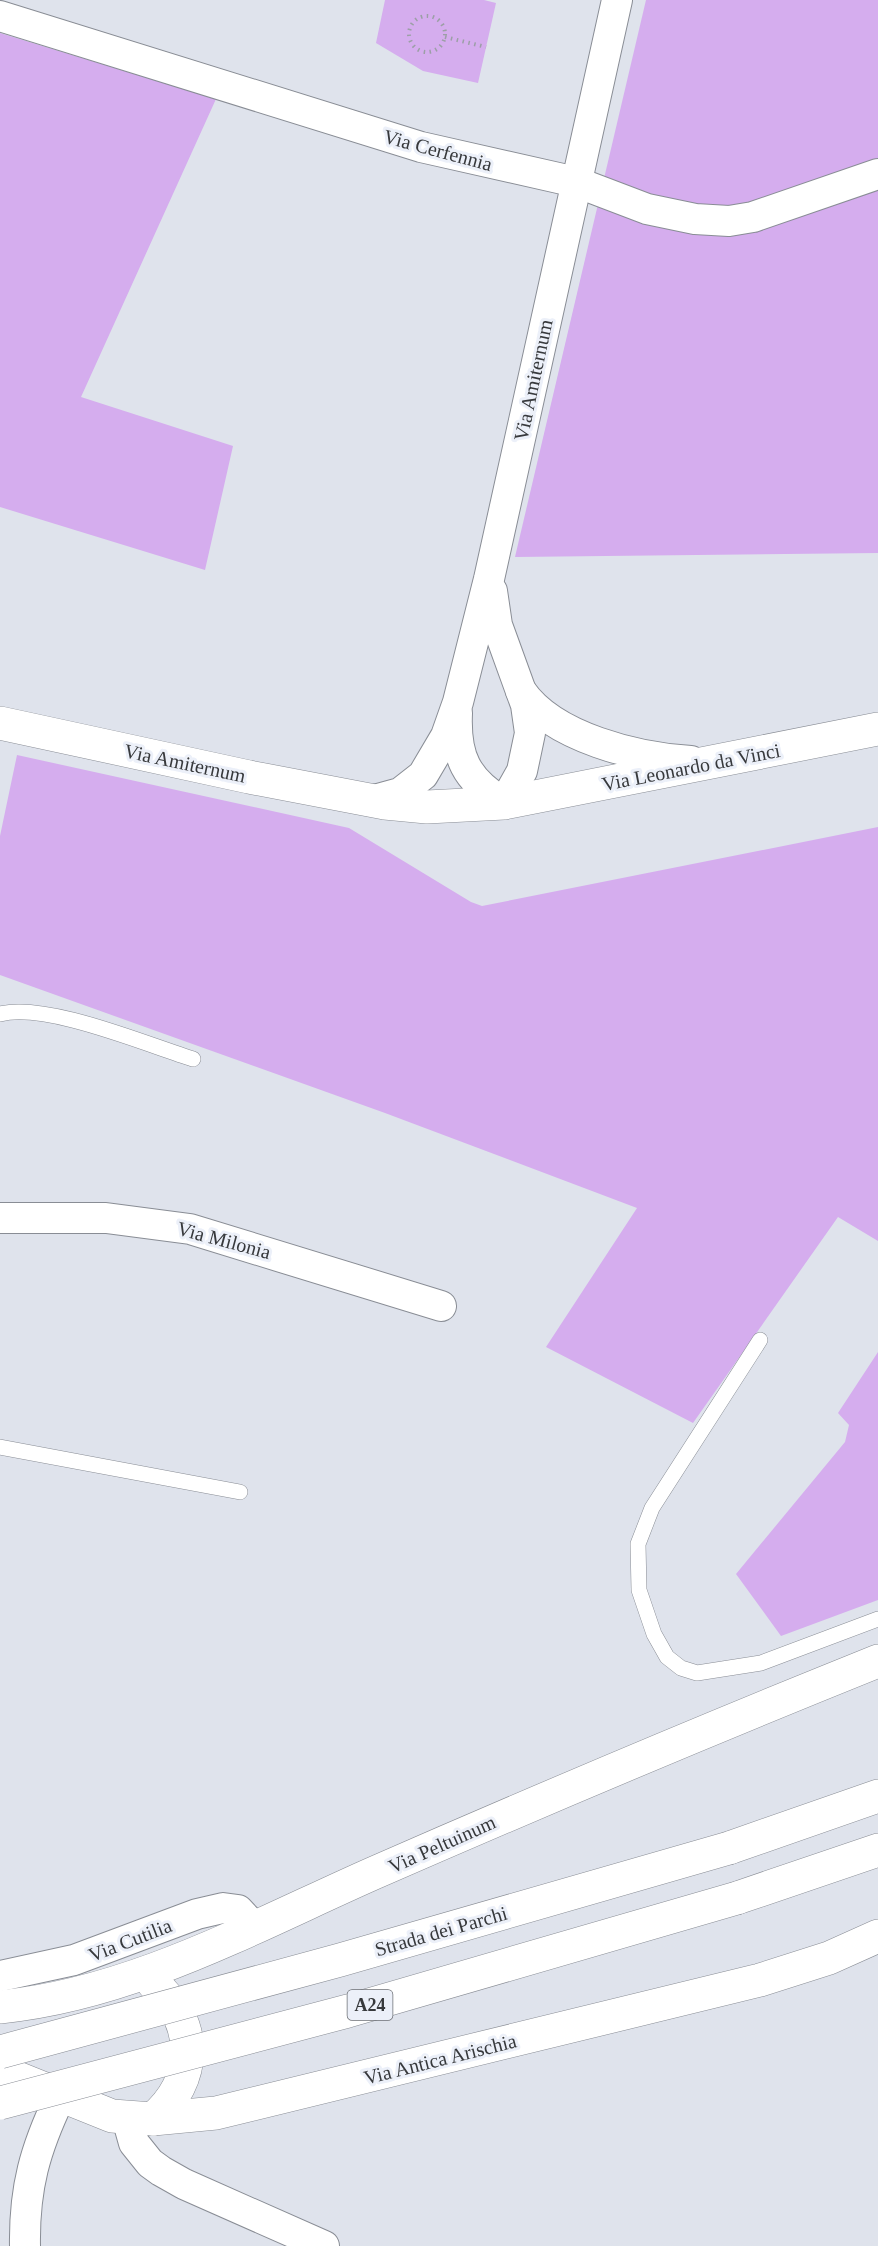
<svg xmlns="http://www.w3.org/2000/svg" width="878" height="2246" font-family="'Times New Roman',serif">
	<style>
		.green { fill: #d5adee }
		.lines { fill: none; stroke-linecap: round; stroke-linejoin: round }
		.service-casing { stroke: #898d95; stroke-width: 16 }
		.minor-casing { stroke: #898d95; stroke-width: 32 }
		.tertiary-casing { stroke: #898d95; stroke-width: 34 }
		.secondary-casing { stroke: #898d95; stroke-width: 34 }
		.motorway-casing { stroke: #898d95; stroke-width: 34 }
		.path { stroke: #9c9fa6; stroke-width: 4; stroke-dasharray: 1.5 4.5; stroke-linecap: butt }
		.service { stroke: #fff; stroke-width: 15 }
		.minor { stroke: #fff; stroke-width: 30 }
		.tertiary { stroke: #fff; stroke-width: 33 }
		.secondary { stroke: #fff; stroke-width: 33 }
		.motorway { stroke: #fff; stroke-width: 33 }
		.motorway-bridge-casing { stroke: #898d95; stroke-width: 34; stroke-linecap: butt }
		.motorway-bridge { stroke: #fff; stroke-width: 33 }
		.labels { text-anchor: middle; stroke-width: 6; stroke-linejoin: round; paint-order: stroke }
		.shield { fill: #ecf0f9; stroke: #6d7075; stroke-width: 1.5 }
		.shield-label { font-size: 18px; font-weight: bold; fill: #37393c }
		.street-label { font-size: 20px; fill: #37393c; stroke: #ecf0f9 }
	</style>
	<rect width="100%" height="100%" fill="#dfe3ec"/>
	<!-- green -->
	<g class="green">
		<path d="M 385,0 L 484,0 L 496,3 L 478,83 L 423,71 L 376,43 Z"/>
		<path d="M 646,0 L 878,0 L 878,553 L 515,557 Z"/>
		<path d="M 0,33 L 216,99 L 81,397 L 233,446 L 205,570 L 0,507 Z"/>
		<path d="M 17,755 L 349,828 L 471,902 L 482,906 L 878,827 L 878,1241 L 838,1217 L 693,1423 L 546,1347 L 637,1208 L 385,1113 L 0,975 L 0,836 Z"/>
		<path d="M 878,1352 L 878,1600 L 781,1636 L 736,1574 L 845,1442 L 849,1425 L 838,1413 Z"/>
	</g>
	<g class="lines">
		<!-- service casing -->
		<g class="service-casing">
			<g id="service">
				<path d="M 0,1014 C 46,1002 145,1044 193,1059"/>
				<path d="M 760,1340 L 652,1508 L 638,1544 L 639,1590 L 654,1634 L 667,1657 L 681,1668 L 697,1673 L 761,1663 L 878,1619"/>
				<path d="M 0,1447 L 240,1492"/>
			</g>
		</g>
		<!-- minor casing -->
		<g class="minor-casing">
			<g id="minor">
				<path d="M 0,16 L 421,147 L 576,182 L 647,209 L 695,219 L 729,221 L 753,217 L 878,174"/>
				<path d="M 521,691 C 553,738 638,758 691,761"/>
				<path d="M 457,713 C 455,757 466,780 504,803 L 522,771 L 530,733 L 526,705 L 497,625 L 492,591"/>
				<path d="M 371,801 L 400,793 L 423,775 L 446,736 L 458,702 L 489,579 L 617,0"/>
				<path d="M 0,1218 L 106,1218 L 190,1229 L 441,1306"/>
				<path d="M 0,1976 L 74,1960 L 197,1914 L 223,1908 L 238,1910 L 253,1926"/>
				<path d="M 127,2118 L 134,2143 L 150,2163 L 161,2171 L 184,2184 L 324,2246"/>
				<path d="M 25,2246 C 24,2188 35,2149 60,2097"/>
			</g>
		</g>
		<!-- tertiary casing -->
		<g class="tertiary-casing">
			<path id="tertiary" d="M 0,723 L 249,777 L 385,803 L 427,807 L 504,803 L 878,729"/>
		</g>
		<!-- secondary casing -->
		<g class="secondary-casing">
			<g id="secondary">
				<path d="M 0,2007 C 132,1994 254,1926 374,1873 C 541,1800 709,1729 878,1661"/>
				<path d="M 0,2071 L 112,2116 L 153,2119 L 216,2113 L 760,1980 L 829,1958 L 878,1936"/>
				<path d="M 153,2119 C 198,2080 199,2023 154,1984"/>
			</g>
		</g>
		<!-- motorway casing -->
		<g class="motorway-casing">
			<g id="motorway">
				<path d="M 729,1848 L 878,1796"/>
				<path d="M 737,1898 L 878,1850"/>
			</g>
		</g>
		<!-- path -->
		<g class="path">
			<circle cx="427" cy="34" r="18"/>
			<path d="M 445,37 L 486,47"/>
		</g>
		<!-- service -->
		<use href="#service" class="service"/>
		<!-- minor -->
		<use href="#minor" class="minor"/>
		<!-- tertiary -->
		<use href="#tertiary" class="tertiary"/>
		<!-- secondary -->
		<use href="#secondary" class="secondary"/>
		<!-- motorway -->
		<use href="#motorway" class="motorway"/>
		<!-- motorway-bridge casing -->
		<g class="motorway-bridge-casing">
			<g id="motorway-bridge">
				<path d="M 0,2052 L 340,1960 L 729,1848"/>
				<path d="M 0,2103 L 348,2011 L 737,1898"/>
			</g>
		</g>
		<!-- motorway-bridge -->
		<use href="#motorway-bridge" class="motorway-bridge"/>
	</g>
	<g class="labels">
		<!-- shield labels -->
		<rect class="shield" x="347.5" y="1990" width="45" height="30" rx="4.5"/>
		<g class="shield-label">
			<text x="370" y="2011">A24</text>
		</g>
		<!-- street labels -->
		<g class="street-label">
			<text transform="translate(438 150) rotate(15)" y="7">Via Cerfennia</text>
			<text transform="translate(533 380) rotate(-78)" y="7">Via Amiternum</text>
			<text transform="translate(185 763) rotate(12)" y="7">Via Amiternum</text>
			<text transform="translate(691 767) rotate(-11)" y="7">Via Leonardo da Vinci</text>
			<text transform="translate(224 1240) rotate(15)" y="7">Via Milonia</text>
			<text transform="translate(442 1844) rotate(-24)" y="7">Via Peltuinum</text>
			<text transform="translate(441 1931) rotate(-16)" y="7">Strada dei Parchi</text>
			<text transform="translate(130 1940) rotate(-21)" y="7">Via Cutilia</text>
			<text transform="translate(440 2059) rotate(-14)" y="7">Via Antica Arischia</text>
		</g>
	</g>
</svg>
